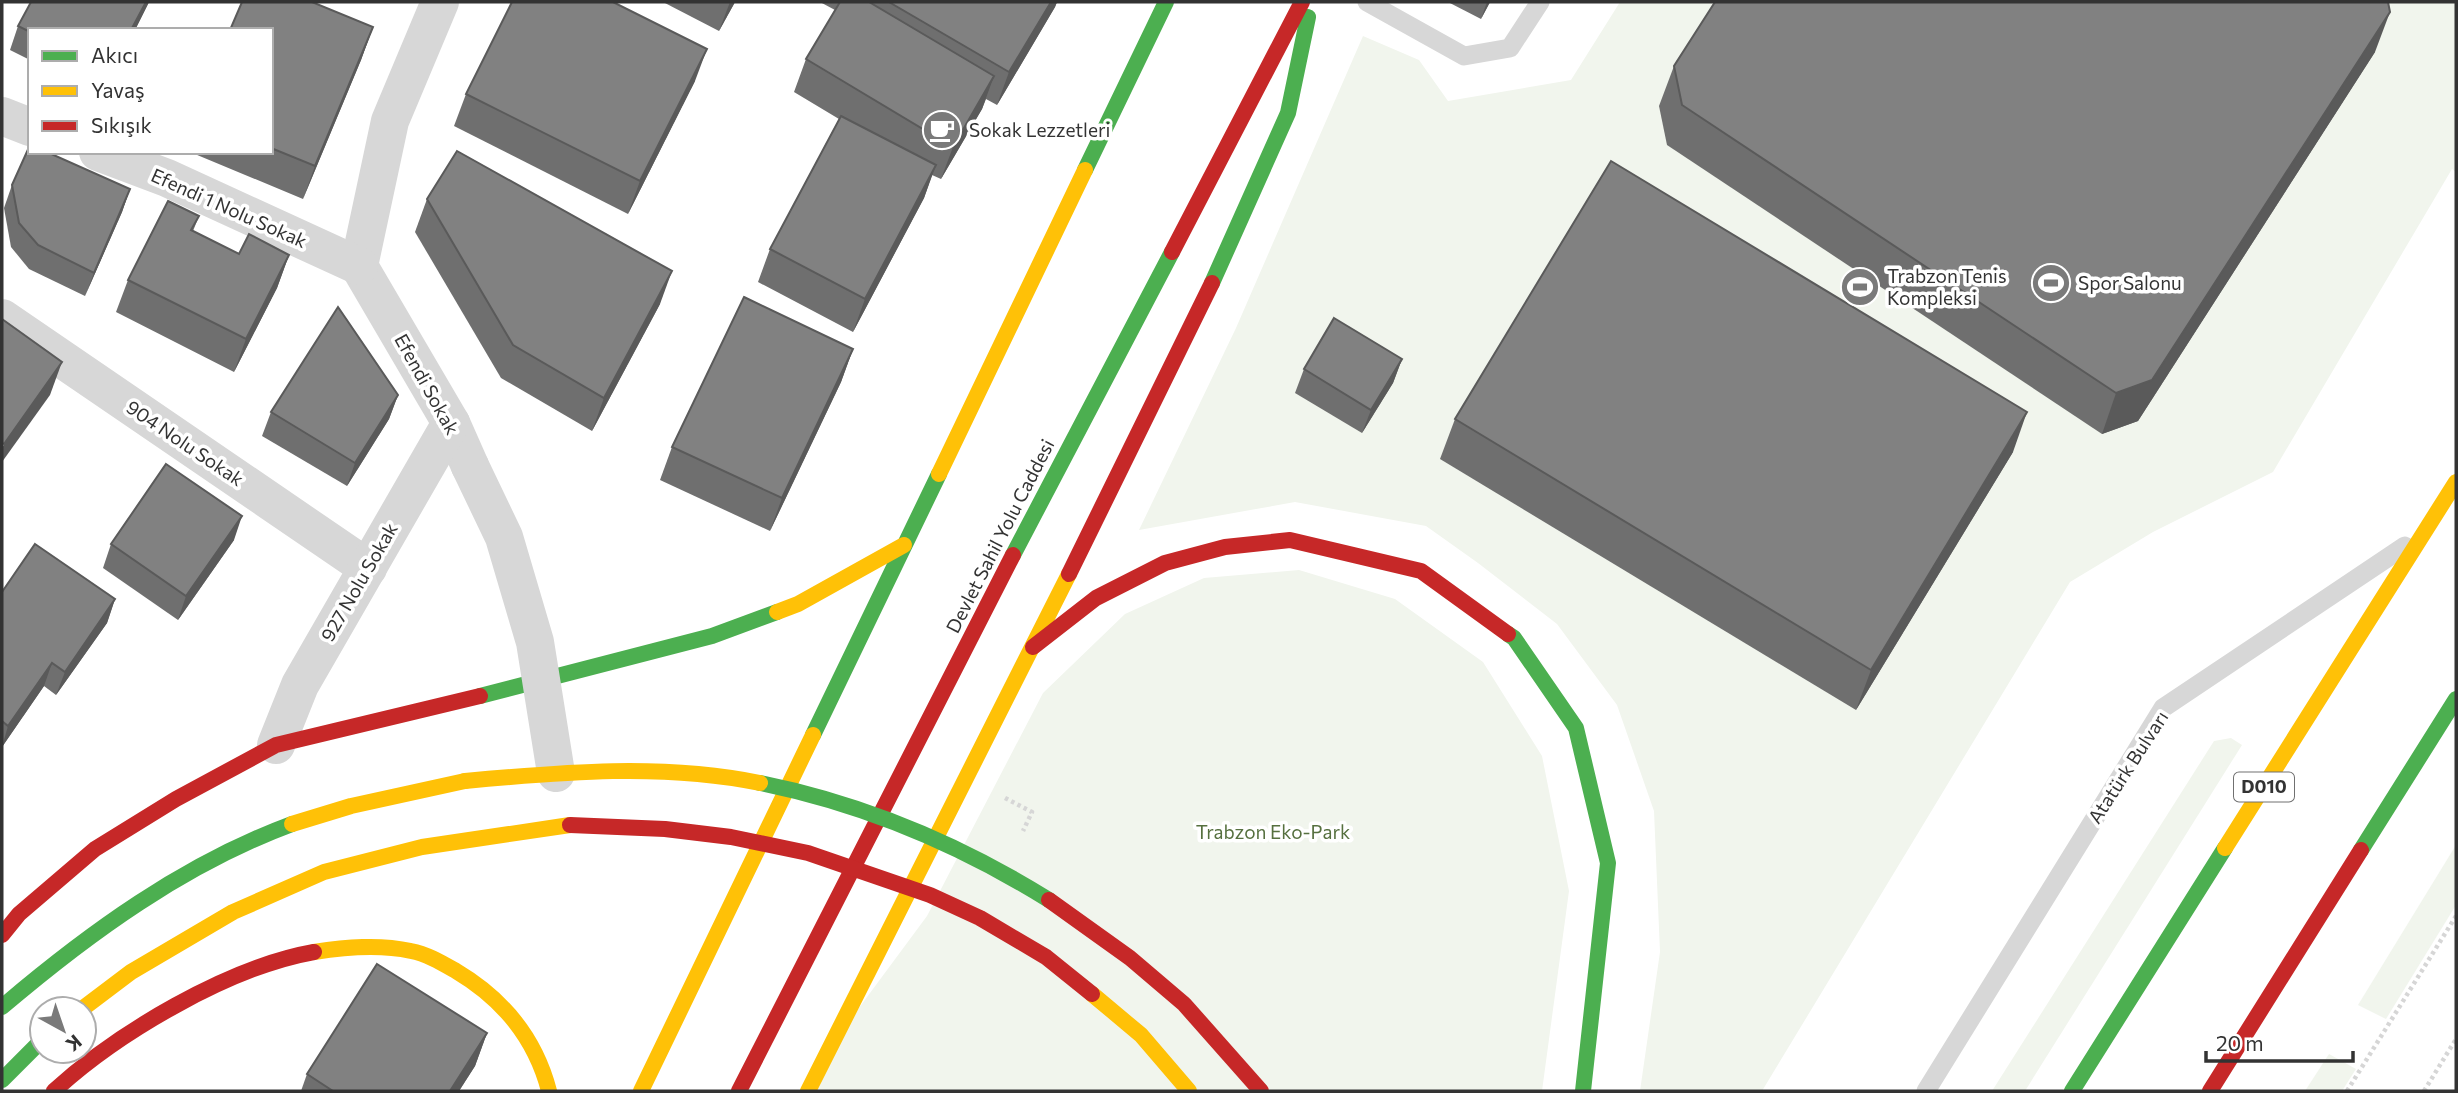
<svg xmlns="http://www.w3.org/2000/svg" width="2458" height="1093" font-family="Commissioner,sans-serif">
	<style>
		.green { fill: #f1f5ed }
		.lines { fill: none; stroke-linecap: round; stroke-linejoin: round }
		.path { stroke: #d6d6d6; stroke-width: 4.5; stroke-dasharray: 3.5 3.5; stroke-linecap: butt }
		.lane { stroke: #d7d7d7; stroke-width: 19 }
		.street { stroke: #d7d7d7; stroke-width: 38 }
		.fast { stroke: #4caf50; stroke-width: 16 }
		.slow { stroke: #ffc107; stroke-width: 16 }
		.jam { stroke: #c62828; stroke-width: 16 }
		.street-bridge { stroke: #d7d7d7; stroke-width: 38 }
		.fast-bridge { stroke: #4caf50; stroke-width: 16 }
		.slow-bridge { stroke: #ffc107; stroke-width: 16 }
		.jam-bridge { stroke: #c62828; stroke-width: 16 }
		.wall { fill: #6f6f6f }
		.shaded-wall { fill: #5a5a5a }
		.building { fill: #818181; stroke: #5a5a5a; stroke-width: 2 }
		.labels { text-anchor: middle; stroke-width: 7; stroke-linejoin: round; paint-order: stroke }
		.shield { fill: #fff; stroke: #707070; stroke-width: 2 }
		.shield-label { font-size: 18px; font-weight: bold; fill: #333 }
		.poi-label { font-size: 19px; fill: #333; stroke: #fff; text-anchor: start }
		.street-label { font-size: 19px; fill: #333; stroke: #fff }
		.park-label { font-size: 19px; fill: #56703f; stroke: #fff }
	</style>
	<rect width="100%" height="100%" fill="#fff"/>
	<!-- green -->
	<g class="green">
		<path d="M 1620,2 L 2456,2 L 2456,172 L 2452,169 L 2273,472 L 2153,532 L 2070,582 L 1762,1091 L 1640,1091 L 1660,952 L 1654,811 L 1617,705 L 1557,624 L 1478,563 L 1426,526 L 1295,502 L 1139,530 L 1236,328 L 1363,36 L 1419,60 L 1448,101 L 1571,80 Z"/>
		<path d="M 1299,570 L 1395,599 L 1483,662 L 1542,756 L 1569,891 L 1542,1091 L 808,1091 L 833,1043 L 927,916 L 1043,693 L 1125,614 L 1204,578 Z"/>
		<path d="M 2231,738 L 2242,745 L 2025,1091 L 1992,1091 L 2214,741 Z"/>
		<path d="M 2456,845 L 2456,905 L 2386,1019 L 2358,1005 Z"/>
		<path d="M 2329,1054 L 2356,1069 L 2342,1091 L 2305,1091 Z"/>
	</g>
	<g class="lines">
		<!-- path -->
		<g class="path">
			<path d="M 1005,798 L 1032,812 L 1023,831"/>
			<path d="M 2347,1091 L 2456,916"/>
			<path d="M 2424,1091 L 2456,1039"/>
		</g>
		<!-- lane -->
		<g class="lane">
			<path d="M 1367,2 L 1464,56 L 1510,48 L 1540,2"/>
			<path d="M 1926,1091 L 2163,708 L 2405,546"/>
		</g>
		<!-- street -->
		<g class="street">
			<path d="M 440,2 L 390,121 L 359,266 L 451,423 L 470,466"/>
			<path d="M 2,116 L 30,127"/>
			<path d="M 98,152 L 167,178 L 359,266"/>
			<path d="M 2,318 L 368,568"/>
			<path d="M 276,745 L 300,685 L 451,423"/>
		</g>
		<!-- fast -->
		<g class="fast">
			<path d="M 1085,170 L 1166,2"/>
			<path d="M 1212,283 L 1288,113 L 1308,17"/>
			<path d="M 1013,555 L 1172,252"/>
			<path d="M 1508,634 L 1514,638 L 1576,728 L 1608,863 L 1583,1091"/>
			<path d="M 480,696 L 712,636 L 777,612"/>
			<path d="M 813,735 L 939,474"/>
			<path d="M 2361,850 L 2456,699"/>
			<path d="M 2,1007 C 89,933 184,864 292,824"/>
			<path d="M 2,1080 L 42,1040"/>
			<path d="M 2072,1091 L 2225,848"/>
		</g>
		<!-- slow -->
		<g class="slow">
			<path d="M 939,474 L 1085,170"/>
			<path d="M 777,612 L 798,604 L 904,545"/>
			<path d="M 292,824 L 351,806 L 465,781"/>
			<path d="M 2225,848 L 2456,482"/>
			<path d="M 314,952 C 346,947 379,944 411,951 C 427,954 442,963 456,971 C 503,999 535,1037 549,1091"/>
			<path d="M 82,1009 L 131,972 L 233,912 L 324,872 L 422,847 L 570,825"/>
			<path d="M 641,1091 L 813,735"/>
			<path d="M 808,1091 L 1069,574"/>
		</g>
		<!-- jam -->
		<g class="jam">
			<path d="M 1172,252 L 1302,2"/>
			<path d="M 1069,574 L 1212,283"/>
			<path d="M 1033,647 L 1096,598 L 1165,563 L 1225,547 L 1290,540 L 1421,571 L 1508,634"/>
			<path d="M 2,935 L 19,914 L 95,849 L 176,799 L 276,745 L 480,696"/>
			<path d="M 54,1091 C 117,1033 229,967 314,952"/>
			<path d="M 739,1091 L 1013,555"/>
			<path d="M 2210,1091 L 2361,850"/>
		</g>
		<!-- street-bridge -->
		<path class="street-bridge" d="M 470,466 L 504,537 L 535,642 L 556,773"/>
		<!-- fast-bridge -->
		<path class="fast-bridge" d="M 760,783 C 864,804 959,844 1049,900"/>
		<!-- slow-bridge -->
		<g class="slow-bridge">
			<path d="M 465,781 C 563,772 663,763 760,783"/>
			<path d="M 1092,994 L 1141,1035 L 1189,1091"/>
		</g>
		<!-- jam-bridge -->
		<g class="jam-bridge">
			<path d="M 570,825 L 665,829 L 731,837 L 808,853 L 930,895 L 980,918 L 1046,957 L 1092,994"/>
			<path d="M 1049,900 L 1130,958 L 1184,1004 L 1261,1091"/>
		</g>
	</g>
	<!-- wall -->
	<g class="wall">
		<path d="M 149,2 L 135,30 L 30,30 L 30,60 L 10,50 L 18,26 Z"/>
		<path d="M 663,2 L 735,2 L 719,31 Z"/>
		<path d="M 820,2 L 1057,2 L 1055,7 L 997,105 L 986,99 L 982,109 L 941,179 L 932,175 L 924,198 L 853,332 L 758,282 L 770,249 L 839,119 L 794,92 L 806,59 L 835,10 Z"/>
		<path d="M 1448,2 L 1490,2 L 1481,19 Z"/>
		<path d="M 373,27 L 361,60 L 303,199 L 190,152 L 271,152 L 271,30 Z"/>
		<path d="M 2375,52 L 2138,421 L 2102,434 L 1667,145 L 1659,106 L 1674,66 Z"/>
		<path d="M 695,81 L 628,214 L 454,126 L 466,94 Z"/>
		<path d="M 12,185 L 130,189 L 122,212 L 85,296 L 29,269 L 11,247 L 4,208 Z"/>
		<path d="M 427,199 L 660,304 L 592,431 L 501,378 L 415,232 Z"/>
		<path d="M 199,216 L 193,231 L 239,254 L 289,255 L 277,288 L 234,372 L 116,312 L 128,280 Z"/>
		<path d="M 853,349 L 841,382 L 770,531 L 660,480 L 672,447 Z"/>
		<path d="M 1402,359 L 1393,383 L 1362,433 L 1295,393 L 1304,369 Z"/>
		<path d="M 398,395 L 389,419 L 347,486 L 262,436 L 271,412 Z"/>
		<path d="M 1455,419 L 2013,452 L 1856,710 L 1440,459 Z"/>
		<path d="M 234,540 L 178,620 L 103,568 L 111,544 Z"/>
		<path d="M 2,592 L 115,599 L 107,623 L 56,695 L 44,686 L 2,747 Z"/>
		<path d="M 487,1033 L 475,1066 L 459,1091 L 301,1091 L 307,1074 Z"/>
	</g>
	<!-- shaded-wall -->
	<g class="shaded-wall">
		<path d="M 146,2 L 149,2 L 135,30 L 131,30 Z"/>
		<path d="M 730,2 L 735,2 L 719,31 Z"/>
		<path d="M 1051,2 L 1057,2 L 1055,7 L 997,105 L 1009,72 Z"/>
		<path d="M 1487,2 L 1490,2 L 1481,19 Z"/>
		<path d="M 2390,12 L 2375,52 L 2138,421 L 2102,434 L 2116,393 Z"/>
		<path d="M 373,27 L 361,60 L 303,199 L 315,166 Z"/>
		<path d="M 707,49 L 695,81 L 628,214 L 640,181 Z"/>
		<path d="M 994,76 L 982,109 L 941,179 L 953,147 Z"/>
		<path d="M 936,165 L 924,198 L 853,332 L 865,299 Z"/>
		<path d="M 130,189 L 122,212 L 85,296 L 94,273 Z"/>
		<path d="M 289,255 L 277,288 L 234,372 L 246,339 Z"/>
		<path d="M 672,271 L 660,304 L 592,431 L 604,398 Z"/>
		<path d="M 853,349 L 841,382 L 770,531 L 782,498 Z"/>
		<path d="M 1402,359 L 1393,383 L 1362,433 L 1371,410 Z"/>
		<path d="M 62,362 L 50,395 L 2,462 L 2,449 L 4,444 Z"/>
		<path d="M 398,395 L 389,419 L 347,486 L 355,463 Z"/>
		<path d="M 2027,412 L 2013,452 L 1856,710 L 1871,670 Z"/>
		<path d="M 242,516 L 234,540 L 178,620 L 186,596 Z"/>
		<path d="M 115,599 L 107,623 L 56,695 L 65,672 Z"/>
		<path d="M 52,663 L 44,686 L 2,747 L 8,726 Z"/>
		<path d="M 487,1033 L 475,1066 L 459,1091 L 450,1091 Z"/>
	</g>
	<!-- building -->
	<g class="building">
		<path d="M 31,2 L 146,2 L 131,30 L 30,30 L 30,32 L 18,26 Z"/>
		<path d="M 242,2 L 312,2 L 373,27 L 315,166 L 271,148 L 271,30 L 230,30 Z"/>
		<path d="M 512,2 L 613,2 L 707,49 L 640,181 L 466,94 Z"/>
		<path d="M 840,2 L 869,2 L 994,76 L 953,147 L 806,59 Z"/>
		<path d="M 889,2 L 1051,2 L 1009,72 Z"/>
		<path d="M 1715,2 L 2388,2 L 2390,12 L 2152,380 L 2116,393 L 1682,105 L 1674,66 Z"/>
		<path d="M 841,116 L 936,165 L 865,299 L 770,249 Z"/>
		<path d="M 30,145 L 30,152 L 47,152 L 130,189 L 94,273 L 38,245 L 19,223 L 12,185 Z"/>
		<path d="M 457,151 L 672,271 L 604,398 L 513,345 L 427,199 Z"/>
		<path d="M 1611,161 L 2027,412 L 1871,670 L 1455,419 Z"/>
		<path d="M 168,201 L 199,216 L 191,230 L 239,254 L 249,234 L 289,255 L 246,339 L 128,280 Z"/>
		<path d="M 744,297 L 853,349 L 782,498 L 672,447 Z"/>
		<path d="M 338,307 L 398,395 L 355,463 L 271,412 Z"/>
		<path d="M 1334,318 L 1402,359 L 1371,410 L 1304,369 Z"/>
		<path d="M 2,319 L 62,362 L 4,444 L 2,443 Z"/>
		<path d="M 166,464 L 242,516 L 186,596 L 111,544 Z"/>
		<path d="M 35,544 L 115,599 L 65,672 L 52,663 L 8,726 L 2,721 L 2,592 Z"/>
		<path d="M 377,964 L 487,1033 L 450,1091 L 333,1091 L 307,1074 Z"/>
	</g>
	<!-- icons -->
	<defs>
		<g id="cafe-disc" transform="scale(2.0125)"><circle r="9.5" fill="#7a7a7a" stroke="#fff"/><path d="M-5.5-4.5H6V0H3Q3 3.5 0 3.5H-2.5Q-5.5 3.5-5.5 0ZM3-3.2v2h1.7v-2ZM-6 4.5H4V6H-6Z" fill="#fff"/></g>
		<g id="stadium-disc" transform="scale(2.0125)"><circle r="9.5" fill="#7a7a7a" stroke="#fff"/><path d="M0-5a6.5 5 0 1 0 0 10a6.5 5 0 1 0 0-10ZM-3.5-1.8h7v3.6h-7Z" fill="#fff"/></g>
	</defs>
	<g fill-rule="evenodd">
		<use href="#cafe-disc" x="942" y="130"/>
		<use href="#stadium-disc" x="2051" y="283"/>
		<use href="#stadium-disc" x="1860" y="287"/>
	</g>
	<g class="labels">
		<!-- shield labels -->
		<rect class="shield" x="2234" y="772.5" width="60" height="29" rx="5"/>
		<g class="shield-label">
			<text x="2264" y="793">D010</text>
		</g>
		<!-- poi labels -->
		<g class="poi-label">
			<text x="969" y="137">Sokak Lezzetleri</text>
			<text x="1887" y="283">Trabzon Tenis<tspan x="1887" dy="22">Kompleksi</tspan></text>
			<text x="2078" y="290">Spor Salonu</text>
		</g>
		<!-- street labels -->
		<g class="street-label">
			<text transform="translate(229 208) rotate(24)" y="7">Efendi 1 Nolu Sokak</text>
			<text transform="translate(427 384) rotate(61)" y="7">Efendi Sokak</text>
			<text transform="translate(185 443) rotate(34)" y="7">904 Nolu Sokak</text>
			<text transform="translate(1000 536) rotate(-63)" y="7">Devlet Sahil Yolu Caddesi</text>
			<text transform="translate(359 582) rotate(-60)" y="7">927 Nolu Sokak</text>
			<text transform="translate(2128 767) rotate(-57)" y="7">Atatürk Bulvarı</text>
		</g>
		<!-- park labels -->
		<g class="park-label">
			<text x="1273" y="839">Trabzon Eko-Park</text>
		</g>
	</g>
	<!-- border -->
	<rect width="2458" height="1093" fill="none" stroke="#333333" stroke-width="7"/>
	<!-- legend -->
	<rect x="28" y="28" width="245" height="126" fill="#ffffff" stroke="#adadad" stroke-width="2"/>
	<rect x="42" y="51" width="35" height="10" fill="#4caf50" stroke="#adadad" stroke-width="2"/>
	<text x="91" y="63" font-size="21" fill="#333333">Akıcı</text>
	<rect x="42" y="86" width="35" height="10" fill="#ffc107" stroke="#adadad" stroke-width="2"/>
	<text x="91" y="98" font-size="21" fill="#333333">Yavaş</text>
	<rect x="42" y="121" width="35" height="10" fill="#c62828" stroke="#adadad" stroke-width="2"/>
	<text x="91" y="133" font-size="21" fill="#333333">Sıkışık</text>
	<!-- north arrow -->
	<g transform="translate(63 1030) rotate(140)"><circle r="33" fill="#ffffff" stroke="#adadad" stroke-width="2"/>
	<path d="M0-5L12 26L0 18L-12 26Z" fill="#7a7a7a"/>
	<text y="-10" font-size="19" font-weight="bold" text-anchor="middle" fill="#333333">K</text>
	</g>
	<!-- scale -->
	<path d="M2206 1051v10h147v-10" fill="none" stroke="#333333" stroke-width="3.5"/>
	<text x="2216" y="1051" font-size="21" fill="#333333" stroke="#ffffff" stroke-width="5" paint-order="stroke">20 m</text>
</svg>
